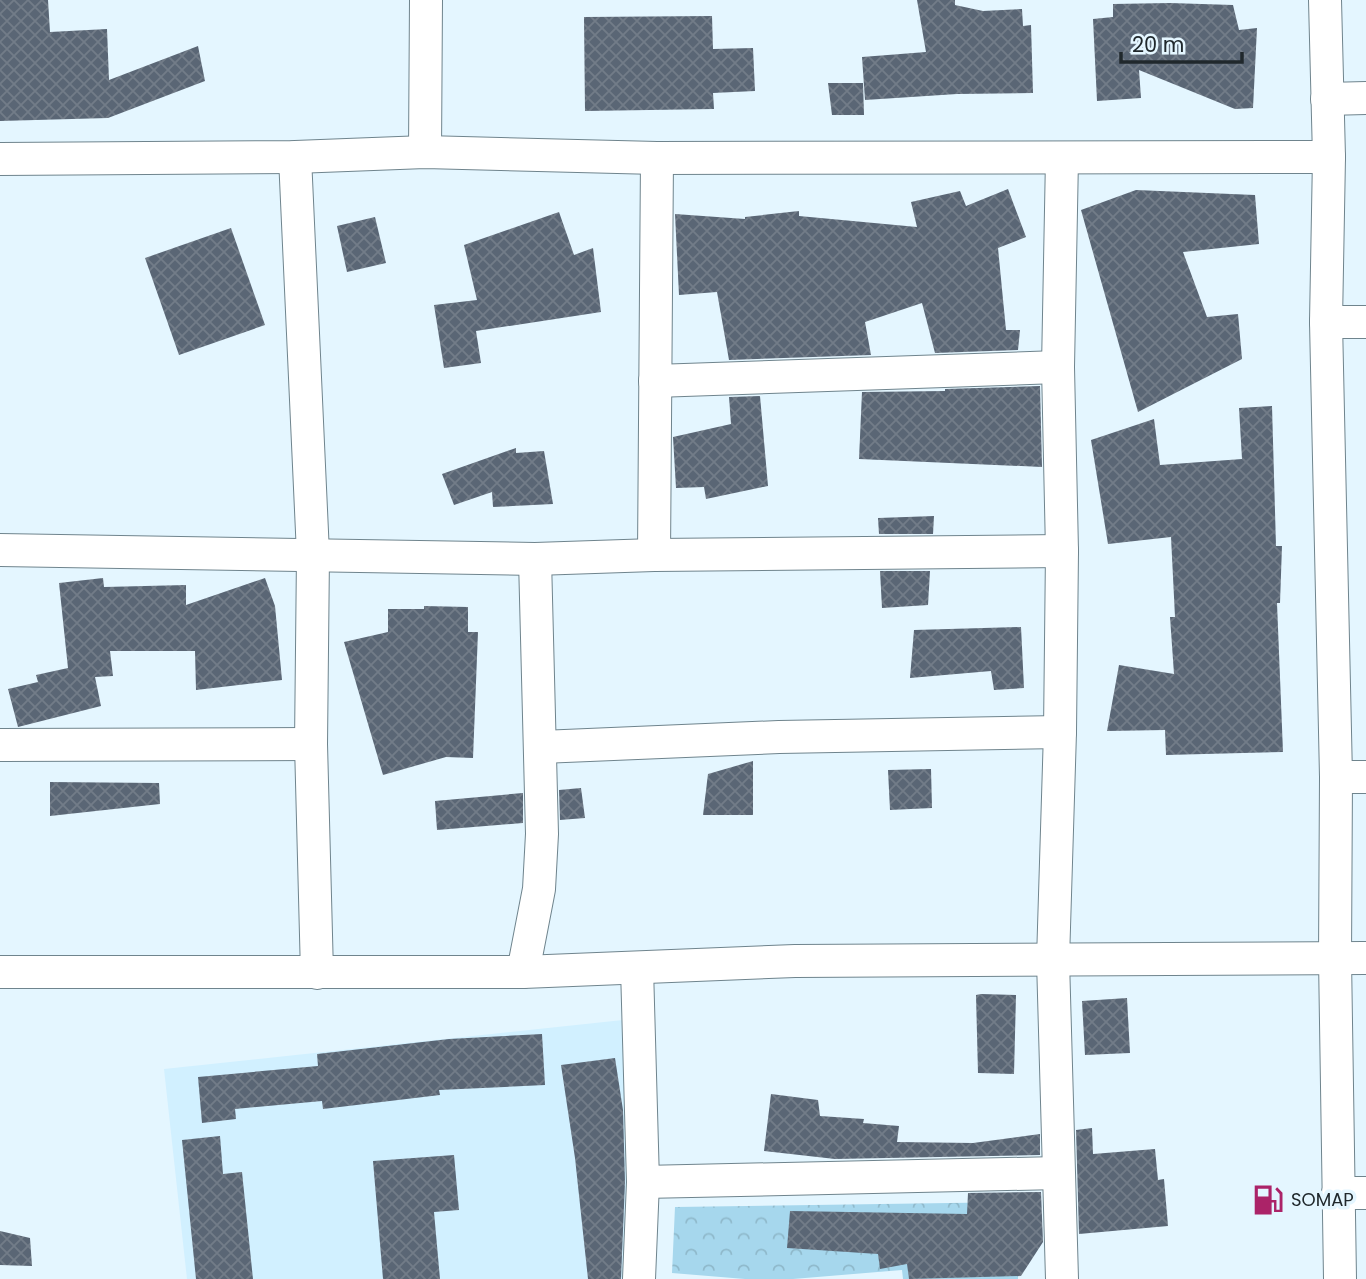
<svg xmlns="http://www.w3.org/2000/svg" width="1366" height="1279" font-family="Poppins,sans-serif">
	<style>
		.built { fill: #d1f0ff }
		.park { fill: url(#park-crowns) }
		.building { fill: url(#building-cross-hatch) }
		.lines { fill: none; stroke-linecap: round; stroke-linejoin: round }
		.street-casing { stroke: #6f848d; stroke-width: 34 }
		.street { stroke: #fff; stroke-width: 32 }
		.labels { text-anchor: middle; stroke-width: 7; stroke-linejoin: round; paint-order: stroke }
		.poi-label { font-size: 18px; fill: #20282c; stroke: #e4f6ff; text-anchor: start }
	</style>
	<defs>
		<pattern id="park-crowns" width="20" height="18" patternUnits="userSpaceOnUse" patternTransform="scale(1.75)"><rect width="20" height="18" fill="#a6d7ed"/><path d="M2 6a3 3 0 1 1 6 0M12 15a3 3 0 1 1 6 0" fill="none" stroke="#8fb9cb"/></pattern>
		<pattern id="building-cross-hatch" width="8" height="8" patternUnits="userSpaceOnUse" patternTransform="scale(1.75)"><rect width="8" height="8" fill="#5a6675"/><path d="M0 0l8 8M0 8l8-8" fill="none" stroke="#727c88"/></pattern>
	</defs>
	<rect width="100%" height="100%" fill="#e4f6ff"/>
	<!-- built -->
	<path class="built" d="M 623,1020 L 652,1279 L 187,1279 L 164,1069 Z"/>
	<!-- park -->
	<path class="park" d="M 1019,1202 L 1018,1279 L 903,1279 L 902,1270 L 793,1279 L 745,1279 L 672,1273 L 675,1207 Z"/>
	<!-- building -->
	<g class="building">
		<path d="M 0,0 L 48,0 L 50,32 L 107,29 L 109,80 L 198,46 L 205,81 L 108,118 L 0,121 Z"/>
		<path d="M 917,0 L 955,0 L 955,5 L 983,11 L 1022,9 L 1023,26 L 1031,25 L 1033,93 L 957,94 L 865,100 L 862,57 L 926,52 Z"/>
		<path d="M 1170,3 L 1233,5 L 1239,30 L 1257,28 L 1253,108 L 1235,109 L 1139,70 L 1141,98 L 1097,101 L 1093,19 L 1113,17 L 1113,4 Z"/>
		<path d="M 712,16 L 713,49 L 753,48 L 755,91 L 713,93 L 714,109 L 585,111 L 584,17 Z"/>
		<path d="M 828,83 L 863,83 L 864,115 L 832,115 Z"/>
		<path d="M 1008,189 L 1026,237 L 998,248 L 1006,330 L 1020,330 L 1018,350 L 935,353 L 922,303 L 865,322 L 871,355 L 729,360 L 717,292 L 679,295 L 675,214 L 745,219 L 745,217 L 799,211 L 799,216 L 917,227 L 911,202 L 960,191 L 966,206 Z"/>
		<path d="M 1136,190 L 1255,195 L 1259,244 L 1183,252 L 1207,317 L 1238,314 L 1242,359 L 1138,412 L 1081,210 Z"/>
		<path d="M 559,212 L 574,255 L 593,248 L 601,312 L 476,331 L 481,363 L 444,368 L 434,305 L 477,300 L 464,245 Z"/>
		<path d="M 375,217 L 386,263 L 347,272 L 337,226 Z"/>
		<path d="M 231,228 L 265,325 L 179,355 L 145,258 Z"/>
		<path d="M 1040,386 L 1042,467 L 859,459 L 862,392 L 945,391 L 945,389 Z"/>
		<path d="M 760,396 L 768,486 L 706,499 L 704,487 L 676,488 L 673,437 L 731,424 L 729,397 Z"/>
		<path d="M 1272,406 L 1276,546 L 1282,546 L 1280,603 L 1277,603 L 1283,752 L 1166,755 L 1165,730 L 1107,731 L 1119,665 L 1174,674 L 1170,617 L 1175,617 L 1171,537 L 1108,544 L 1091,440 L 1154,419 L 1160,465 L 1242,459 L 1239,408 Z"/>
		<path d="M 516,448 L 516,453 L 544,451 L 553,504 L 493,507 L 492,492 L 454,505 L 442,474 Z"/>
		<path d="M 934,516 L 933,534 L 879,534 L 878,518 Z"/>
		<path d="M 880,571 L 930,571 L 928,605 L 882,608 Z"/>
		<path d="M 103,578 L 104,587 L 186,585 L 186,605 L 265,578 L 275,606 L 282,680 L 196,690 L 195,651 L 110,651 L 113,676 L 95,677 L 101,706 L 18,727 L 8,689 L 38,682 L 36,675 L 68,668 L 59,583 Z"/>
		<path d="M 424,606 L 468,607 L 468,632 L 478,632 L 473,758 L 446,757 L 383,775 L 344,642 L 388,632 L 388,609 L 424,609 Z"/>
		<path d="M 1021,627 L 1024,688 L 994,690 L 991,671 L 910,678 L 914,630 Z"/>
		<path d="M 753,761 L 753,815 L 703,815 L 708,774 Z"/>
		<path d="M 931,769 L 932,808 L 890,810 L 888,770 Z"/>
		<path d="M 50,782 L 159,783 L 160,804 L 50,816 Z"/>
		<path d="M 581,788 L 585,818 L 560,820 L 559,790 Z"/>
		<path d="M 523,793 L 523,823 L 437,830 L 435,801 Z"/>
		<path d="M 981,994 L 1016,995 L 1014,1074 L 978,1073 L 976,995 Z"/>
		<path d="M 1127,998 L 1130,1053 L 1085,1055 L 1082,1001 Z"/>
		<path d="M 542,1034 L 545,1085 L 439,1090 L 440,1095 L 323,1109 L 322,1101 L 235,1109 L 236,1119 L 202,1123 L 198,1077 L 318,1066 L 317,1054 L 449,1039 Z"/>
		<path d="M 615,1058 L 623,1110 L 625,1182 L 621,1279 L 588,1279 L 575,1158 L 561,1065 Z"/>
		<path d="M 771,1094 L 818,1100 L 820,1116 L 864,1119 L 863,1123 L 899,1126 L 897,1142 L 973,1143 L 1040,1134 L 1040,1155 L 835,1159 L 764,1151 Z"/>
		<path d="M 1092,1128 L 1093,1154 L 1155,1149 L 1158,1180 L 1164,1179 L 1168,1226 L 1079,1234 L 1076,1130 Z"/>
		<path d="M 220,1136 L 223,1174 L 242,1172 L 253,1279 L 196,1279 L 182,1140 Z"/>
		<path d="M 454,1155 L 459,1210 L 434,1212 L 440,1279 L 383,1279 L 373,1161 Z"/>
		<path d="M 1041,1192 L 1043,1242 L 1021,1276 L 909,1279 L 907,1264 L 880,1269 L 878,1254 L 787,1248 L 790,1211 L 967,1214 L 968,1193 Z"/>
		<path d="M 0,1231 L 30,1238 L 32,1266 L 0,1265 Z"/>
	</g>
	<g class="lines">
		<!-- street casing -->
		<g class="street-casing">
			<g id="street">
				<path d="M 1325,0 L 1329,157 L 1326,322 L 1336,777 L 1335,958 L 1340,1279"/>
				<path d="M 1327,99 L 1366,98"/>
				<path d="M 425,152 L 426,0"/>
				<path d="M 295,157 L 313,554 L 311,744 L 317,973"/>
				<path d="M 0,159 L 295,157 L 425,152 L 657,158 L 1329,157"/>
				<path d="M 1326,322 L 1366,322"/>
				<path d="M 655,381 L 1058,367"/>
				<path d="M 0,550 L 535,559 L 654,555 L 1062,551"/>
				<path d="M 654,555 L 657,158"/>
				<path d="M 0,745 L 311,744"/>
				<path d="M 541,747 L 779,737 L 1060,732"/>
				<path d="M 1336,777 L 1366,777"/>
				<path d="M 637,968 L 643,1182 L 639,1279"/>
				<path d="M 0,972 L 523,972 L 795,961 L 1366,958"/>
				<path d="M 523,972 L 539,889 L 542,834 L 535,559"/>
				<path d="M 643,1182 L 1058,1173"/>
				<path d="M 1338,1193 L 1366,1193"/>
				<path d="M 1062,1279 L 1053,960 L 1060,732 L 1062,551 L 1058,367 L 1062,158"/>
			</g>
		</g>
		<!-- street -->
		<use href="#street" class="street"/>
	</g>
	<!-- icons -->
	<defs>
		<g id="fuel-bare" transform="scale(2.415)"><path d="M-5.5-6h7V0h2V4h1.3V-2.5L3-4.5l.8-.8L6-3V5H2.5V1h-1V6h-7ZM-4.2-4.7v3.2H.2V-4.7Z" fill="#ab2368" stroke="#e4f6ff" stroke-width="2.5" paint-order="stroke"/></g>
	</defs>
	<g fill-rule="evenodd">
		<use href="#fuel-bare" x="1268" y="1200"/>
	</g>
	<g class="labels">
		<!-- poi labels -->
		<g class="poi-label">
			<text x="1291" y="1206">SOMAP</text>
		</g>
	</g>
	<!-- scale -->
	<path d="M1121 52v10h121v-10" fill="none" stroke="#20282c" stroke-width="3.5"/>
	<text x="1132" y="52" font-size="21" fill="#20282c" stroke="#e4f6ff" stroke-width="5" paint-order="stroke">20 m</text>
</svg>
